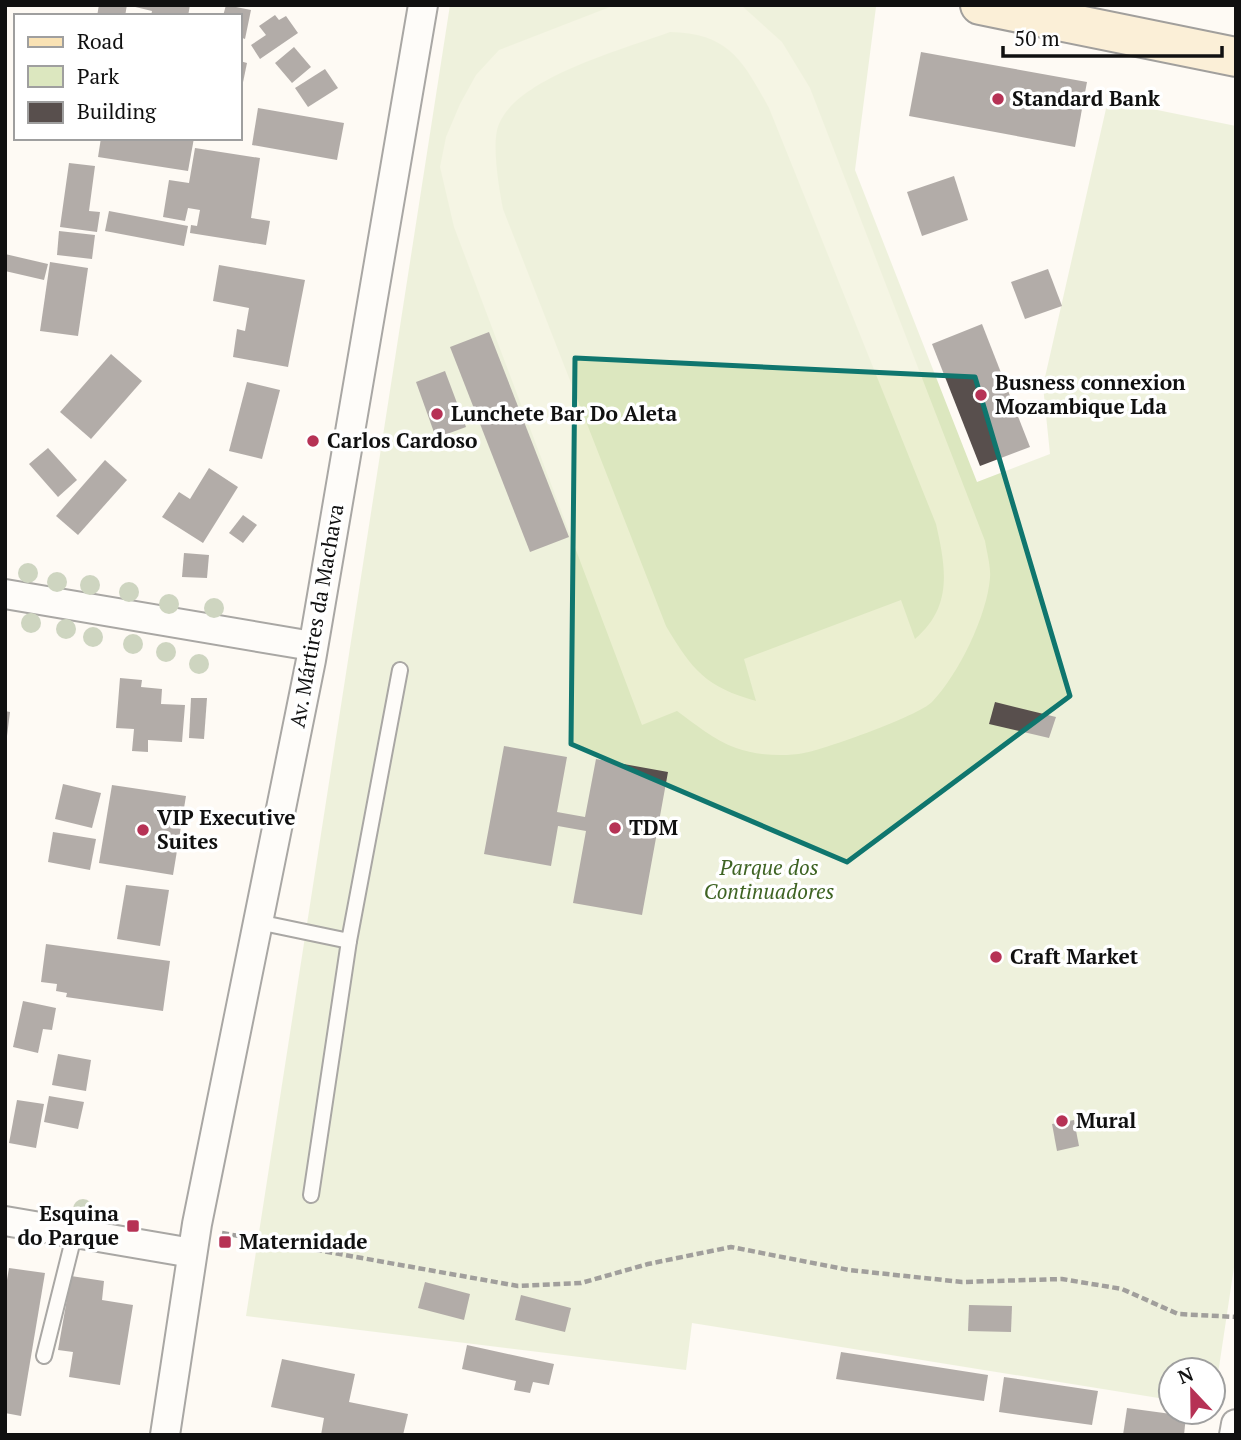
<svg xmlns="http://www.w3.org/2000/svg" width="1241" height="1440" font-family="'PT Serif',serif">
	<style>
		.green { fill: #dce7bf }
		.pitch { fill: #ebefd0; fill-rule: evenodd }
		.building { fill: #584f4d }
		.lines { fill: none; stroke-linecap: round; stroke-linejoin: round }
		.lane-casing { stroke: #434343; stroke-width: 18 }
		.street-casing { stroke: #434343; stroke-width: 32 }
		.secondary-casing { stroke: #323232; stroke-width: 42 }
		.path { stroke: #323232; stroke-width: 4.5; stroke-dasharray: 7 3.5; stroke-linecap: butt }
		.lane { stroke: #fff; stroke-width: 14 }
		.street { stroke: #fff; stroke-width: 28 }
		.secondary { stroke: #f9e2b4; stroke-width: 38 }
		.tree { fill: #95a882 }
		.marked { fill: none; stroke: #0f766e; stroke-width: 5; stroke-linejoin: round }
		.poi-dot { fill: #b63255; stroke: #fff; stroke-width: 2.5 }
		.labels { text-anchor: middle; stroke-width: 7; stroke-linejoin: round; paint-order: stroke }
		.poi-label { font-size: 21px; font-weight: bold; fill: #101010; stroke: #fff; text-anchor: start }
		.street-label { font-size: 21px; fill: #101010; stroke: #fff }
		.park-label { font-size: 21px; font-style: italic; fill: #3f6424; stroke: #fff }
	</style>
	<rect width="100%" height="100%" fill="#fefaf4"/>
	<!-- green -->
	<path class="green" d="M 450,5 L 862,5 L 876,7 L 855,170 L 977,482 L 1050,454 L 1043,386 L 1108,100 L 1236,126 L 1236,1254 L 1213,1407 L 1213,1370 L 1171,1370 L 1171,1400 L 692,1323 L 686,1370 L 246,1316 Z"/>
	<!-- pitch -->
	<path class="pitch" d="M 615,5 L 741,5 L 782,42 L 810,88 L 985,541 C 987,553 991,567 990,578 C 987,616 958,675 932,702 C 918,716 826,749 804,753 C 783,757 755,755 736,748 C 714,740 695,724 677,711 L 642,725 L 454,227 L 440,167 L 446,137 L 460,104 L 476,75 L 499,50 ZM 670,32 C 729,33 743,61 769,108 L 936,524 C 946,568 953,607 915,639 L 901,600 L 744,659 L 756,701 C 706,687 692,670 666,626 L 503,209 C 499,188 491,143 499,124 C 518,77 625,49 670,32 Z"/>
	<!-- building -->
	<g class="building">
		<path d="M 99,5 L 127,5 L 125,16 L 97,16 Z"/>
		<path d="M 127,5 L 190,5 L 188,16 L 151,16 L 152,11 Z"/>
		<path d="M 226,5 L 251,10 L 245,39 L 240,37 L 240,16 L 223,16 Z"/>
		<path d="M 275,15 L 279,20 L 286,16 L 298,33 L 260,59 L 251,45 L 266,35 L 259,26 Z"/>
		<path d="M 294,47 L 311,67 L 292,83 L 275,63 Z"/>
		<path d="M 921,52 L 1087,82 L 1075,147 L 909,116 Z"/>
		<path d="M 240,61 L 247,63 L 241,92 L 240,92 Z"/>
		<path d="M 325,69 L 338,88 L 308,107 L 295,88 Z"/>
		<path d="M 258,108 L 344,123 L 337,160 L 252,145 Z"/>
		<path d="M 101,138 L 194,138 L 188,171 L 98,157 Z"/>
		<path d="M 195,148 L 260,158 L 251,218 L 270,221 L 266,245 L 190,233 L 191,225 L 197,226 L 200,210 L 188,208 L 185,221 L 163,217 L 169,180 L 189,183 Z"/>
		<path d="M 69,163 L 95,166 L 89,211 L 100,212 L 97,232 L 60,227 Z"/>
		<path d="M 954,176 L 968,220 L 922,236 L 907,192 Z"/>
		<path d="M 109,211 L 188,226 L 184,246 L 105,231 Z"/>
		<path d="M 59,231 L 95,235 L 92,259 L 57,255 Z"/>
		<path d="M 5,254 L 48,264 L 44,280 L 5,271 Z"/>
		<path d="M 50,262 L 88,268 L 78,336 L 40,331 Z"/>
		<path d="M 219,265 L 305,280 L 288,367 L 233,357 L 237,329 L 245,331 L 249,308 L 213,301 Z"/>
		<path d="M 1048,269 L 1062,306 L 1025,319 L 1011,282 Z"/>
		<path d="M 982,324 L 1030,447 L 980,466 L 932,344 Z"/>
		<path d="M 489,332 L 569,537 L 530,552 L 450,347 Z"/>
		<path d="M 111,354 L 142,381 L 91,439 L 60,412 Z"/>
		<path d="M 445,371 L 466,427 L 436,438 L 416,382 Z"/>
		<path d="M 247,382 L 280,390 L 262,459 L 229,451 Z"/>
		<path d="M 48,448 L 77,480 L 58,497 L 29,464 Z"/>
		<path d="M 105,460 L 127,480 L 78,535 L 56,516 Z"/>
		<path d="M 209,468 L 238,487 L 203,543 L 162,517 L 179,492 L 190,499 Z"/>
		<path d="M 243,515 L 257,525 L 243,543 L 229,533 Z"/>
		<path d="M 184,553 L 209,555 L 207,578 L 182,577 Z"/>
		<path d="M 120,678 L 142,680 L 141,687 L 162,689 L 161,704 L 185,705 L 182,742 L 148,740 L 148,752 L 132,751 L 134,729 L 116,728 Z"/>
		<path d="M 191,698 L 207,698 L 204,739 L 189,738 Z"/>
		<path d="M 995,702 L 1056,717 L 1049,738 L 989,724 Z"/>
		<path d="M 5,711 L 10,712 L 7,736 L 5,736 Z"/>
		<path d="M 504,746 L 567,757 L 557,812 L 585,817 L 596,759 L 668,772 L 642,915 L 573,903 L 586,831 L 558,826 L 551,866 L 484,854 Z"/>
		<path d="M 63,784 L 101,793 L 92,828 L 55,819 Z"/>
		<path d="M 112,785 L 186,796 L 173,875 L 99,863 Z"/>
		<path d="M 53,832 L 96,839 L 90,870 L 48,862 Z"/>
		<path d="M 126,885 L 169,890 L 160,946 L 117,939 Z"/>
		<path d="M 46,944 L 170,961 L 163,1011 L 66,997 L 67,993 L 56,991 L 57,984 L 41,982 Z"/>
		<path d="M 23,1001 L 56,1008 L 52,1030 L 43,1029 L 38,1053 L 13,1047 Z"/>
		<path d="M 58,1054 L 91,1060 L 86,1091 L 52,1085 Z"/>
		<path d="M 49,1096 L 84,1102 L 78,1129 L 44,1122 Z"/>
		<path d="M 17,1100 L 44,1104 L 36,1148 L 9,1143 Z"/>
		<path d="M 1074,1120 L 1079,1146 L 1057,1151 L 1052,1124 Z"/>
		<path d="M 9,1268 L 45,1273 L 21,1416 L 5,1413 L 5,1292 Z"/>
		<path d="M 71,1276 L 104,1281 L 102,1300 L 133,1305 L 120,1385 L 69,1377 L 73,1352 L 58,1350 Z"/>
		<path d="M 425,1282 L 470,1294 L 464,1320 L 418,1308 Z"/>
		<path d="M 521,1295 L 571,1308 L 565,1332 L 515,1320 Z"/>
		<path d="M 969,1305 L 1012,1306 L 1011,1332 L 968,1331 Z"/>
		<path d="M 467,1345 L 554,1364 L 549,1385 L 533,1382 L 530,1393 L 514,1390 L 516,1381 L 462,1369 Z"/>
		<path d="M 841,1352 L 988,1375 L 984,1401 L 836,1379 Z"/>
		<path d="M 282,1359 L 355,1374 L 349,1402 L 408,1414 L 403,1435 L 321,1435 L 324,1418 L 271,1407 Z"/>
		<path d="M 1004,1377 L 1098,1391 L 1092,1425 L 999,1412 Z"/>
		<path d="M 1127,1408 L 1186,1416 L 1184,1435 L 1123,1435 Z"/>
	</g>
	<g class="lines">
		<!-- lane casing -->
		<g class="lane-casing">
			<g id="lane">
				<path d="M 258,922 L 349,941 L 400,670"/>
				<path d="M 311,1195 L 349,941"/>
				<path d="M 44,1356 L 75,1232"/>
			</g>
		</g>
		<!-- street casing -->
		<g class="street-casing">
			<g id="street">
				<path d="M 5,594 L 312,646"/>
				<path d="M 5,1221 L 192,1253"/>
				<path d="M 165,1435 L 197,1224 L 311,660 L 423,5"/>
				<path d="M 1234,1435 L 1236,1424"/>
			</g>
		</g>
		<!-- secondary casing -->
		<g class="secondary-casing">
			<path id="secondary" d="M 980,5 L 1236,57"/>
		</g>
		<!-- path -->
		<path class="path" d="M 222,1233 L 518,1286 L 581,1283 L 648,1264 L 731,1247 L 849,1270 L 962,1282 L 1062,1279 L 1122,1289 L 1178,1314 L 1236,1317"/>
		<!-- lane -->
		<use href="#lane" class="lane"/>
		<!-- street -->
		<use href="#street" class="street"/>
		<!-- secondary -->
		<use href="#secondary" class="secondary"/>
	</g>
	<!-- trees -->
	<g class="tree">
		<circle cx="28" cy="573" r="10"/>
		<circle cx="57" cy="582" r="10"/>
		<circle cx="90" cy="585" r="10"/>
		<circle cx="129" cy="592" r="10"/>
		<circle cx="169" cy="604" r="10"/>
		<circle cx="214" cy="608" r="10"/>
		<circle cx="31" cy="623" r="10"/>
		<circle cx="66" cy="629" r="10"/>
		<circle cx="93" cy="637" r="10"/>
		<circle cx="133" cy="644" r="10"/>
		<circle cx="166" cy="652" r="10"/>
		<circle cx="199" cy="664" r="10"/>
		<circle cx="83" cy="1209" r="10"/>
	</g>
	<!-- marked area -->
	<path d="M0 0H1241V1440H0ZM 575,358 L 975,377 L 1070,696 L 847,862 L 571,744 Z" fill="#fefaf4" fill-opacity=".55" fill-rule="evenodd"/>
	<path class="marked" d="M 575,358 L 975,377 L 1070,696 L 847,862 L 571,744 Z"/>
	<!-- markers -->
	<g class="poi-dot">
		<circle cx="998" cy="99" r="7"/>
		<circle cx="981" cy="395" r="7"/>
		<circle cx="437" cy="414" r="7"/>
		<circle cx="313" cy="441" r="7"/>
		<circle cx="615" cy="828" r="7"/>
		<circle cx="143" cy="830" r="7"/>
		<circle cx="996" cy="957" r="7"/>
		<circle cx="1062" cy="1121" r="7"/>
		<rect x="126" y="1219" width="14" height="14" rx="3.5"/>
		<rect x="218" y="1235" width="14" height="14" rx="3.5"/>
	</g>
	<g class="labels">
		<!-- poi labels -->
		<g class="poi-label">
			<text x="1012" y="106">Standard Bank</text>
			<text x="995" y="390">Busness connexion<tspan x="995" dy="24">Mozambique Lda</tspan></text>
			<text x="451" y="421">Lunchete Bar Do Aleta</text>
			<text x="327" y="448">Carlos Cardoso</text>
			<text x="157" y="825">VIP Executive<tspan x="157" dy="24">Suites</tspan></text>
			<text x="629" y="835">TDM</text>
			<text x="1010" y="964">Craft Market</text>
			<text x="1076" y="1128">Mural</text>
			<text x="119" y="1221" text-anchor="end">Esquina<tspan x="119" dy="24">do Parque</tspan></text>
			<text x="239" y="1249">Maternidade</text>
		</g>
		<!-- street labels -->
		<g class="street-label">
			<text transform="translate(317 616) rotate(-80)" y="7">Av. Mártires da Machava</text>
		</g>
		<!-- park labels -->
		<g class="park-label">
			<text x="769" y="875">Parque dos<tspan x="769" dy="24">Continuadores</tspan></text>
		</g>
	</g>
	<!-- border -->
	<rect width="1241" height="1440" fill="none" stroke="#101010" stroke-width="14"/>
	<!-- legend -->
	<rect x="14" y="14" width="228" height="126" fill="#ffffff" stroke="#9f9f9f" stroke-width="2"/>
	<rect x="28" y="37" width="35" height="10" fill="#f9e2b4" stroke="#9f9f9f" stroke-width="2"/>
	<text x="77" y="49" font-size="21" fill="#101010">Road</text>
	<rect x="28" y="66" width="35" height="21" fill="#dce7bf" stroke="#9f9f9f" stroke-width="2"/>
	<text x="77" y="84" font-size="21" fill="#101010">Park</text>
	<rect x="28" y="102" width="35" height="21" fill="#584f4d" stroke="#9f9f9f" stroke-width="2"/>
	<text x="77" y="119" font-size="21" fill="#101010">Building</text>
	<!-- north arrow -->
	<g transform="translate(1192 1391) rotate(338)"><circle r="33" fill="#ffffff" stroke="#9f9f9f" stroke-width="2"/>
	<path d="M0-5L12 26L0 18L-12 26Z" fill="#b63255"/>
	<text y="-10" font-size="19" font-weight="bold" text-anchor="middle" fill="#101010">N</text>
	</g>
	<!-- scale -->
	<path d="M1003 46v10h219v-10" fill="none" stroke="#101010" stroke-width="3.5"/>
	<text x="1014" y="46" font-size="21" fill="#101010" stroke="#ffffff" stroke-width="5" paint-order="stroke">50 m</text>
</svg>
